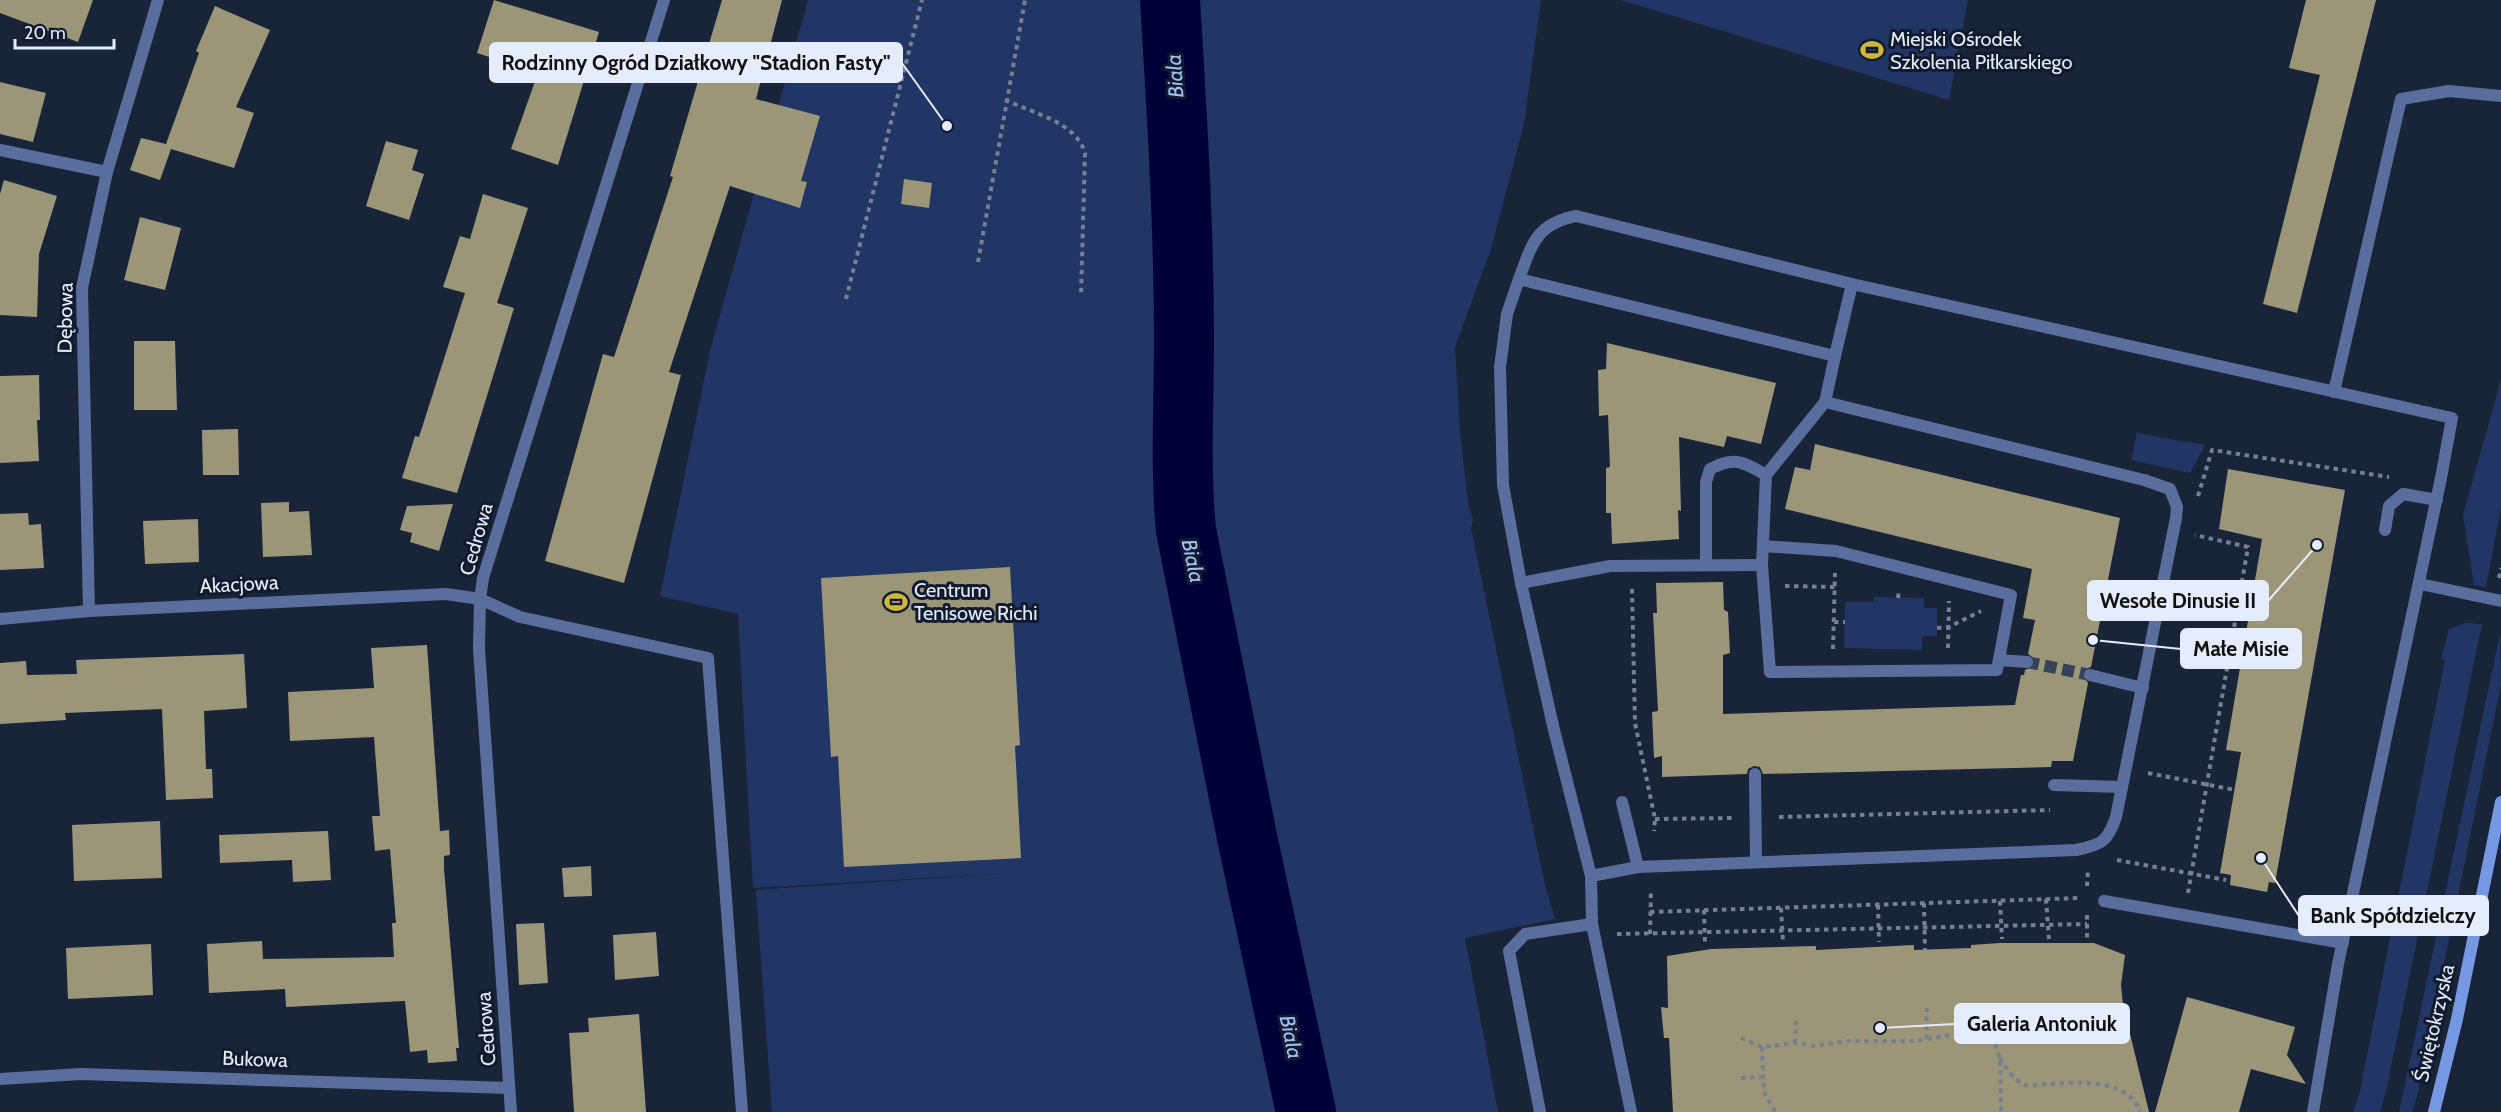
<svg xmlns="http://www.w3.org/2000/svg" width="2501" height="1112" font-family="Cabin,sans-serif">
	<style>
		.green { fill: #223665 }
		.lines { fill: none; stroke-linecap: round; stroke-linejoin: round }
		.river { stroke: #010038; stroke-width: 60 }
		.building { fill: #9c9678 }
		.minor-tunnel { stroke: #384256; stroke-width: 12; stroke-dasharray: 12 6; stroke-linecap: butt }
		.path { stroke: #777f91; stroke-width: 4; stroke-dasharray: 4.5 4.5; stroke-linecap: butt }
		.service { stroke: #596e9c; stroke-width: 12 }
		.minor { stroke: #596e9c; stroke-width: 12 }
		.secondary { stroke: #7698e2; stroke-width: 12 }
		.labels { text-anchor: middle; stroke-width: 6; stroke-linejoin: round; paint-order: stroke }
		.poi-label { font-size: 20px; fill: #e5ecfb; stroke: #111a2f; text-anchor: start }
		.street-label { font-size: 20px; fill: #e5ecfb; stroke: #111a2f }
		.water-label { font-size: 21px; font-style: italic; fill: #a5c0f8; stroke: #111a2f }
		.leader { fill: none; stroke: #e5ecfb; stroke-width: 2 }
		.callout-dot { fill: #e5ecfb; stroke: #111a2f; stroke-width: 2 }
		.callout { fill: #e5ecfb; stroke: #e5ecfb; stroke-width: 2 }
		.callout-label { font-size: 21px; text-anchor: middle; font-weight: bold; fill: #111 }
	</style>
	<rect width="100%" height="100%" fill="#1a2439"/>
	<!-- green -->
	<g class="green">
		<path d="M 808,0 L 1541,0 L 1524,124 L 1491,249 L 1455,347 L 1460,434 L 1468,502 L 1473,520 L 1471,528 L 1544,881 L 1555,919 L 1465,938 L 1498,1112 L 772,1112 L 756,890 L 1011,873 L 753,888 L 738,614 L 660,596 L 710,351 Z"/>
		<path d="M 1621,0 L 1968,0 L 1949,100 Z"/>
		<path d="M 2501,380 L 2501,507 L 2486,587 L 2474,585 L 2463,515 Z"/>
		<path d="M 2137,433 L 2205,445 L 2190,473 L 2131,460 Z"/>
		<path d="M 1874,597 L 1924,598 L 1924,608 L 1937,608 L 1937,636 L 1922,636 L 1922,650 L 1844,648 L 1845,602 L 1873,602 Z"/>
		<path d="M 2466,623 L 2482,624 L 2386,1091 L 2380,1112 L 2353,1112 L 2360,1091 L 2445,660 L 2441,659 L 2449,629 Z"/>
		<path d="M 2500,634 L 2501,684 L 2417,1097 L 2412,1112 L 2399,1112 Z"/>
	</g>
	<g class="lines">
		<!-- river -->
		<path class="river" d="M 1170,0 C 1177,114 1184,228 1184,343 C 1184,406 1180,467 1186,530 L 1247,837 L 1306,1112"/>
	</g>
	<!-- building -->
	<g class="building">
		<path d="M 0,0 L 93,0 L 78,42 L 0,13 Z"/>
		<path d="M 494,0 L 599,32 L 558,165 L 511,149 L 538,73 L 477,53 Z"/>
		<path d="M 722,0 L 782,0 L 756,99 L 820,116 L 801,181 L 807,182 L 800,208 L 730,186 L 669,372 L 681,375 L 624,583 L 545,561 L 603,354 L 614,357 L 673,177 L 670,176 Z"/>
		<path d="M 2306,0 L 2376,0 L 2297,313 L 2263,304 L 2320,75 L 2289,68 Z"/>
		<path d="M 215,6 L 270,30 L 236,107 L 254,113 L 234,168 L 171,149 L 160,180 L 130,170 L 141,138 L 166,144 L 199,53 L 196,51 Z"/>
		<path d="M 0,82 L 46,93 L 33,142 L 0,134 Z"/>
		<path d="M 386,141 L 418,150 L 412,170 L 424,174 L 409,220 L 366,206 Z"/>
		<path d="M 904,179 L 932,183 L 929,208 L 901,204 Z"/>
		<path d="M 4,180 L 57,196 L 39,254 L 37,317 L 0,315 L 0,194 Z"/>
		<path d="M 483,194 L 528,208 L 497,303 L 514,308 L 457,493 L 402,478 L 415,436 L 419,437 L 465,293 L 443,287 L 460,236 L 470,239 Z"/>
		<path d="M 140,217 L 181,228 L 165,290 L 124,280 Z"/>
		<path d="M 134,341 L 175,341 L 177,410 L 134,410 Z"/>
		<path d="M 1607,343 L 1776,383 L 1761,444 L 1727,436 L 1724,447 L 1679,437 L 1681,511 L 1678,510 L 1679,539 L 1612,544 L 1611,513 L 1606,513 L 1606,468 L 1610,467 L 1608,415 L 1599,416 L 1598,370 L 1606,369 Z"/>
		<path d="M 39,375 L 40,420 L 37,420 L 39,461 L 0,463 L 0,376 Z"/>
		<path d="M 238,429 L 239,475 L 203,475 L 202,430 Z"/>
		<path d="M 1815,444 L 2120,518 L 2091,667 L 2085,669 L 2082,674 L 2088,683 L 2073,761 L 2052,761 L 2051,767 L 1763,774 L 1760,767 L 1754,766 L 1748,769 L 1747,774 L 1662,777 L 1662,756 L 1654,758 L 1652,712 L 1658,711 L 1653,613 L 1657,613 L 1656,583 L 1723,582 L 1724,610 L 1728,612 L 1730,653 L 1723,655 L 1723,714 L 2015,705 L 2021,675 L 2024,675 L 2025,670 L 2034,666 L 2035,659 L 2028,654 L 2035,620 L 2023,618 L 2032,569 L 1785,509 L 1795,467 L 1810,470 Z"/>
		<path d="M 2228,469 L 2345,490 L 2275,883 L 2269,882 L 2267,892 L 2230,885 L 2231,875 L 2220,873 L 2241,752 L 2226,750 L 2262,539 L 2219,529 Z"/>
		<path d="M 289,502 L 289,512 L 309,511 L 312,555 L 263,557 L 261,503 Z"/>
		<path d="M 453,504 L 439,551 L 410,542 L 412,533 L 400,530 L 407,506 Z"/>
		<path d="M 28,513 L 29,525 L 41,524 L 44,568 L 0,570 L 0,514 Z"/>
		<path d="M 198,519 L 199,562 L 145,564 L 143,521 Z"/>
		<path d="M 1010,567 L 1020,745 L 1015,746 L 1021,858 L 844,867 L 838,756 L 831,757 L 821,578 Z"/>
		<path d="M 427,645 L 440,831 L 449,830 L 450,855 L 444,856 L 444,869 L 459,1048 L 456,1048 L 457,1061 L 428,1063 L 427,1050 L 410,1052 L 405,1001 L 286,1007 L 285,989 L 209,993 L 207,944 L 262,941 L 263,959 L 394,957 L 392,923 L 396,923 L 390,849 L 375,851 L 372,816 L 380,816 L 374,737 L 290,741 L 288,692 L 374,688 L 371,648 Z"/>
		<path d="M 244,654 L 247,708 L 204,711 L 206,769 L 212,769 L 213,798 L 166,800 L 162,709 L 65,713 L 66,720 L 0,724 L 0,663 L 26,661 L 27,675 L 77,674 L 76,660 Z"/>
		<path d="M 160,821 L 162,878 L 74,881 L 72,825 Z"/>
		<path d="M 328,831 L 331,880 L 293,882 L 292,860 L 220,863 L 219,835 Z"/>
		<path d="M 591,866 L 592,896 L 564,897 L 562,868 Z"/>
		<path d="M 544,923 L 548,983 L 519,985 L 516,924 Z"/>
		<path d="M 656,932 L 659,976 L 615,980 L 613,935 Z"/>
		<path d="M 2000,943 L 2094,943 L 2125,955 L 2121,985 L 2123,1005 L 2149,1112 L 1673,1112 L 1669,1038 L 1664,1038 L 1661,1007 L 1668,1008 L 1667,956 L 1711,949 L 1816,946 L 1816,950 L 1914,945 L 1914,950 L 1971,948 L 1971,945 Z"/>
		<path d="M 151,944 L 153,995 L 68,999 L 66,948 Z"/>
		<path d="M 2187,997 L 2295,1027 L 2287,1055 L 2306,1084 L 2251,1069 L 2239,1112 L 2155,1112 Z"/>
		<path d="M 639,1014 L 646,1112 L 574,1112 L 569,1033 L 589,1032 L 588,1018 Z"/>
	</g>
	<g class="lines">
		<!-- minor-tunnel -->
		<path class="minor-tunnel" d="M 2027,662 L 2090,675"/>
		<!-- path -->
		<g class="path">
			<path d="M 1005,100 C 1033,113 1076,122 1085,153 L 1081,296"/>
			<path d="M 978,262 L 1025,0"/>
			<path d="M 846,299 L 922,0"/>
			<path d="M 2198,496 L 2212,450 L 2389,477"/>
			<path d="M 2499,578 L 2501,568"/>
			<path d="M 1785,586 L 1835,587"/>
			<path d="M 1632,589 L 1635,723 L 1655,819 L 1654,831"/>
			<path d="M 1898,598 L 1899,589"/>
			<path d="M 1834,622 L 1845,622"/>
			<path d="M 1937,628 L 1949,627 L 1981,611"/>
			<path d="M 1948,648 L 1949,601"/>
			<path d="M 1833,649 L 1835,573"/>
			<path d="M 2148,773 L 2235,790"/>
			<path d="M 1779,817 L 2050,810"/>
			<path d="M 1655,819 L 1733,818"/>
			<path d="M 2117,860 L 2226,880"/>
			<path d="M 2087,886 L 2088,870"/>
			<path d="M 2188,893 L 2248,547 L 2195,535"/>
			<path d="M 2046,899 L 2049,939"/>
			<path d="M 2000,901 L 2002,939"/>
			<path d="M 1924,903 L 1925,950"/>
			<path d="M 1878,905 L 1879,942"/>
			<path d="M 1781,908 L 1783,943"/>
			<path d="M 1704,910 L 1705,945"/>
			<path d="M 1650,912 L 2081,898"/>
			<path d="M 2087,915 L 2087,938"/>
			<path d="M 1617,934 L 2087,924"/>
			<path d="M 1650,934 L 1651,889"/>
			<path d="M 1986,1036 L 1990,1026 L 2025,1022"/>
			<path d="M 1741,1038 L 1762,1047 L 1795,1043 L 1815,1046 L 1847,1041 L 1914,1041 L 1956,1034 L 1986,1036 L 1994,1042 L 2000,1058 L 2001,1112"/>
			<path d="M 1926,1039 L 1927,1008"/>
			<path d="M 1795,1043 L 1796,1021"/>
			<path d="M 1762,1047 L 1764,1092 L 1775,1112"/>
			<path d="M 2000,1058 C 2006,1068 2014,1081 2026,1085 C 2032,1086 2042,1084 2049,1084 C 2078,1082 2128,1078 2140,1112"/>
			<path d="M 1741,1078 L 1762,1077"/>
		</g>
		<!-- service -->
		<g class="service">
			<path d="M 0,150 L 107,172"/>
			<path d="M 1852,284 L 2452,418 L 2441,478"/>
			<path d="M 2334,392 L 2401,99 L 2449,91 L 2501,96"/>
			<path d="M 480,599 L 520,617 L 708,658 L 742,1112"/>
		</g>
		<!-- minor -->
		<g class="minor">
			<path d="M 1519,279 C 1532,244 1536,224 1576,216 L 1852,284 L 1835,356"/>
			<path d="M 2385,530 L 2389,506 L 2403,494 L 2437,500"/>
			<path d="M 1763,546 L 1836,551 L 2011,595 L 1997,670 L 1770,672 L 1762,565 L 1766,475 L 1825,402"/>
			<path d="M 1706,565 L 1706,482 L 1710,469 C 1735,456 1743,462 1766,475"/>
			<path d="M 1521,583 L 1610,566 L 1762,565"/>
			<path d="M 2420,584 L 2501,601"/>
			<path d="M 89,611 L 82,288 L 107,172 L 158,0"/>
			<path d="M 0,619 L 89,611 L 446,594 L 480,599"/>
			<path d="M 1999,660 L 2027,662"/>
			<path d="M 2090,675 L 2143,688"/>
			<path d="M 1755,774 L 1756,862"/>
			<path d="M 2054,785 L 2122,787"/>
			<path d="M 1622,802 L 1638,867"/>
			<path d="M 1591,876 L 1638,867 L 2076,850 C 2102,845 2108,841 2116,817 L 2176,518 L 2177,507 L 2170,489 L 2144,480 L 1825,402 L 1835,356 L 1519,279 L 1507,314 L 1500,367 L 1503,485 L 1521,583 L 1554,730 L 1591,876 L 1592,924 L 1631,1112"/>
			<path d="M 2104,901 L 2343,943"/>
			<path d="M 0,1079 L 81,1074 L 509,1088"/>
			<path d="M 511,1112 L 479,649 L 480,599 L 483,578 L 664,0"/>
			<path d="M 1540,1112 L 1509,951 L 1525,934 L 1592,924"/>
			<path d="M 2313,1112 L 2338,964 L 2441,478"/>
		</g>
		<!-- secondary -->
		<path class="secondary" d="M 2434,1112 L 2457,1019 L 2501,802"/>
	</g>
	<!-- icons -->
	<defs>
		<g id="stadium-bare" transform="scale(1.8)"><path d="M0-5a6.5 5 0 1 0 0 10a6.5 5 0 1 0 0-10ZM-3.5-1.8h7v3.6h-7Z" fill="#cfb837" stroke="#111a2f" stroke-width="2.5" paint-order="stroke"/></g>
	</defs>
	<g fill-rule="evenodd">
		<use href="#stadium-bare" x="1872" y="50"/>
		<use href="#stadium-bare" x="896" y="602"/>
	</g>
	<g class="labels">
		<!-- poi labels -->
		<g class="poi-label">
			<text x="1890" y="46">Miejski Ośrodek<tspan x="1890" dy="23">Szkolenia Piłkarskiego</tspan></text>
			<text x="914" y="597">Centrum<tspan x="914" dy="23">Tenisowe Richi</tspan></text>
		</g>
		<!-- street labels -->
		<g class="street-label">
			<text transform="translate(65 318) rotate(-89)" y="7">Dębowa</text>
			<text transform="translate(476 539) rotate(-74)" y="7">Cedrowa</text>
			<text transform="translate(239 584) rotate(-3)" y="7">Akacjowa</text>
			<text transform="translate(2434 1023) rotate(-77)" y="7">Świętokrzyska</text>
			<text transform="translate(486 1029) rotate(-94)" y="7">Cedrowa</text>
			<text transform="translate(255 1059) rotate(2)" y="7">Bukowa</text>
		</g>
		<!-- water labels -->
		<g class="water-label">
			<text transform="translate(1175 76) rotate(-94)" y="7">Biala</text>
			<text transform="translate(1193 561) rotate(78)" y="7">Biala</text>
			<text transform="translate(1291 1037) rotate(78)" y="7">Biala</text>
		</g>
	</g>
	<!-- callouts -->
	<path class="leader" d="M947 126L902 63M2317 545L2268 601M2093 640L2181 649M2261 858L2299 916M1880 1028L1955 1024"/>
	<g class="callout-dot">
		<circle cx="947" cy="126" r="6"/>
		<circle cx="2317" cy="545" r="6"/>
		<circle cx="2093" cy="640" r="6"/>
		<circle cx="2261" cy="858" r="6"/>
		<circle cx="1880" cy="1028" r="6"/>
	</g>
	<g class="callout">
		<rect x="490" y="43" width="412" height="39" rx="6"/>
		<rect x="2088" y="581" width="180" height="39" rx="6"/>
		<rect x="2181" y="629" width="120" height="39" rx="6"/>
		<rect x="2299" y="896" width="189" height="39" rx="6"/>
		<rect x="1955" y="1004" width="174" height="39" rx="6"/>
	</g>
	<g class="callout-label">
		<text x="696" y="70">Rodzinny Ogród Działkowy "Stadion Fasty"</text>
		<text x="2178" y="608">Wesołe Dinusie II</text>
		<text x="2241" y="656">Małe Misie</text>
		<text x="2393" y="923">Bank Spółdzielczy</text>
		<text x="2042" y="1031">Galeria Antoniuk</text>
	</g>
	<!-- scale -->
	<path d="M15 39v9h99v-9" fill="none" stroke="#e5ecfb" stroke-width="3"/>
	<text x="24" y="39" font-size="18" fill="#e5ecfb" stroke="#111a2f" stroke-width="4.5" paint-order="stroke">20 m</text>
</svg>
